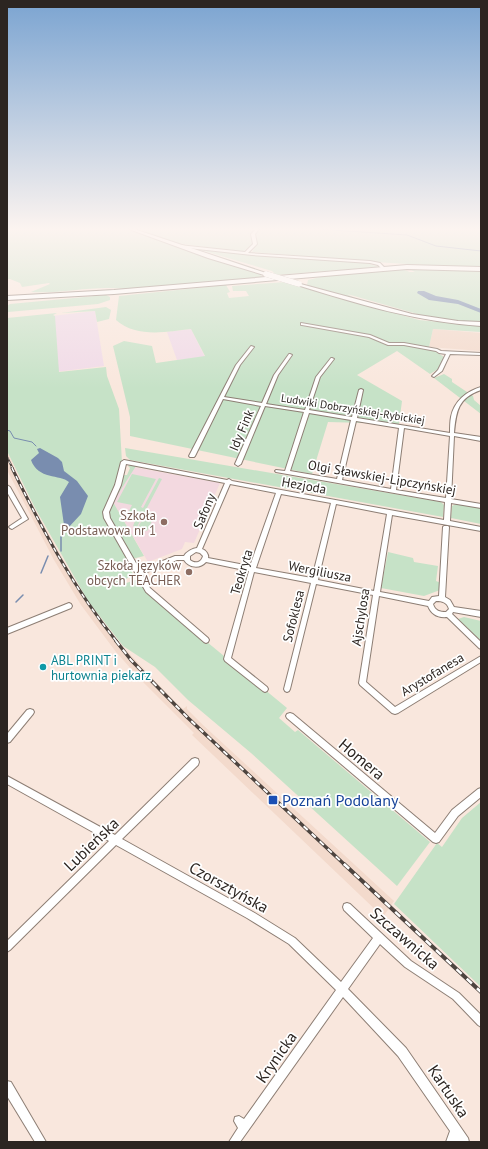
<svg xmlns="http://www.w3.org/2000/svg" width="488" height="1149" font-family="'PT Sans',sans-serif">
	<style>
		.built { fill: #f3dacc }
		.industrial { fill: #f0dae7 }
		.education { fill: #f3d9e0 }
		.green { fill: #c6e2c7 }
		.water { fill: #798daf }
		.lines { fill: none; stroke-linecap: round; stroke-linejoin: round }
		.stream-far1 { stroke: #798daf; stroke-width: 1 }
		.stream { stroke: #798daf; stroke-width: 1.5 }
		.street-casing { stroke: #8d7e74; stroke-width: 2 }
		.secondary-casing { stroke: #8d7e74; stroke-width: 2 }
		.primary-casing { stroke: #8d7e74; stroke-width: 2 }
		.street { fill: #fff; fill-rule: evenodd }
		.secondary { fill: #fff; fill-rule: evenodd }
		.primary { fill: #fff; fill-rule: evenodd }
		.rail-far3-casing { stroke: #4d443f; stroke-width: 2 }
		.rail-far2-casing { stroke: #4d443f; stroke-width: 3 }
		.rail-far1-casing { stroke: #4d443f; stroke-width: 3.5 }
		.rail-casing { stroke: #4d443f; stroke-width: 4 }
		.rail-far3 { stroke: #fff; stroke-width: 1; stroke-dasharray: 2.5; stroke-linecap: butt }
		.rail-far2 { stroke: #fff; stroke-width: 1.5; stroke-dasharray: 4.5; stroke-linecap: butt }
		.rail-far1 { stroke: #fff; stroke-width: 2; stroke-dasharray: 5.5; stroke-linecap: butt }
		.rail { stroke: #fff; stroke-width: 2.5; stroke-dasharray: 7; stroke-linecap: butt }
		.secondary-bridge-casing { stroke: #8d7e74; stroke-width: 6; stroke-linecap: butt }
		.secondary-bridge { stroke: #fff; stroke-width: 5.5 }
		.education-dot { fill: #8d6e63; stroke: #fff; stroke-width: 1.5 }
		.culture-dot { fill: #0f9aa8; stroke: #fff; stroke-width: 1.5 }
		.transit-dot { fill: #1a4fb4; stroke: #fff; stroke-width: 1.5 }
		.labels { text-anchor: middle; stroke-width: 3.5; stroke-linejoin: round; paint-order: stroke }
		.far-street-label { font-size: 11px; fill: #2c2521; stroke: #fff }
		.street-label { font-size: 13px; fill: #2c2521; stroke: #fff }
		.education-label { font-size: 13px; fill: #785e54; stroke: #fff; text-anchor: end }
		.culture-label { font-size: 13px; fill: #0d838f; stroke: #fff; text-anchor: start }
		.near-street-label { font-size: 16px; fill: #2c2521; stroke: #fff }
		.near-transit-label { font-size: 16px; fill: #164399; stroke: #fff; text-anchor: start }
	</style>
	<rect width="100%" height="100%" fill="#f9e7dd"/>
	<!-- built -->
	<g class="built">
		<path d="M 433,329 L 481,333 L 481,351 L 429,347 Z"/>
		<path d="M 7,452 L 28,497 L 75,581 L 98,615 L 123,647 L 176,703 L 183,709 L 187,706 L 187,709 L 203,725 L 394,901 L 383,917 L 192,735 L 194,733 L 141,680 L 116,652 L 81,605 L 54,560 L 8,472 Z"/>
	</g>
	<!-- industrial -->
	<g class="industrial">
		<path d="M 95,311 L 104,366 L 15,377 L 9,321 Z"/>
		<path d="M 191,329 L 205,357 L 177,360 L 167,332 Z"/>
	</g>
	<!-- education -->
	<path class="education" d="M 133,467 L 220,483 L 194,543 L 185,542 L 182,549 L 148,562 L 113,502 Z"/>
	<!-- green -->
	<g class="green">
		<path d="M 7,228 L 124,228 L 207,258 L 260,274 L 262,277 L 125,289 C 94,285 62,294 31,292 L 50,284 L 49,283 L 22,287 L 20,283 L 10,279 L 7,279 Z"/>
		<path d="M 133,228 L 256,228 L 251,235 L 252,245 L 242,252 L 176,243 Z"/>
		<path d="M 260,228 L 481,228 L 481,268 L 390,263 L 252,252 L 257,244 L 256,233 Z"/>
		<path d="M 194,248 L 248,255 L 367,263 L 379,267 L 276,275 L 272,271 Z"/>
		<path d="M 402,269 L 410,272 L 415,272 L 409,269 L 481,270 L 481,323 L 435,319 L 347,294 L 357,299 L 307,285 L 308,280 L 329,275 Z"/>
		<path d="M 286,282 L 419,320 L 481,326 L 481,332 L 433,329 L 429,347 L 444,357 L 438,369 L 430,374 L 397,351 L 357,375 L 402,401 L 399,424 L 328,422 L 312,474 L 130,436 L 130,417 L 113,346 L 124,341 L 152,346 L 156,363 L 205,356 L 191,329 C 166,332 136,338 116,320 L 119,296 L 226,285 L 230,292 L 227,293 L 229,298 L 249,296 L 246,291 L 233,291 L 232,286 Z"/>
		<path d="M 106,295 L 110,297 L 110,300 L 98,304 L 8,312 L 7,306 L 10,304 Z"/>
		<path d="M 106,307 L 111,310 L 109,319 L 97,322 L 95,311 L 61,313 Z"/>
		<path d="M 57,313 L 53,315 L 55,316 L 59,372 L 106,367 L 107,376 L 119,409 L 122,463 L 118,482 L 105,511 L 128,557 L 125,559 L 133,574 L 115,587 L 138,579 L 149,594 L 287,708 L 279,718 L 295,732 L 298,730 L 430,842 L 397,886 L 251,753 L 188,700 L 155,667 L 123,646 L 88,601 L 35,508 L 7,451 L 7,318 Z"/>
		<path d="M 444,374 L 452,379 L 452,382 L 473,396 L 474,400 L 481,406 L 481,414 L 434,378 Z"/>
		<path d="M 125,448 L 441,502 L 444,505 L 443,517 L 130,460 L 126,456 Z"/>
		<path d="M 131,465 L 136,466 L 113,502 L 144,556 L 132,559 L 113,527 L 107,511 L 124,475 L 127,475 L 130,468 L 128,466 Z"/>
		<path d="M 132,474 L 156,479 L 141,507 L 143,508 L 159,478 L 162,479 L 137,527 L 133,526 L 135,521 L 125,519 L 132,505 L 117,502 Z"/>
		<path d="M 456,504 L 481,507 L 481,524 L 451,518 L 452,506 Z"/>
		<path d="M 147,511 L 156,513 L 147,531 L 137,529 Z"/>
		<path d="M 388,552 L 413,558 L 414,562 L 438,566 L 436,581 L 441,583 L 440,590 L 424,596 L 381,588 Z"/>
		<path d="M 464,617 L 481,621 L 481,641 L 458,619 Z"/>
		<path d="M 481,802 L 481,987 L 394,904 L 437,843 L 442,847 L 462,818 Z"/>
	</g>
	<!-- water -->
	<g class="water">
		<path d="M 418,291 L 424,291 L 436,296 L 458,300 L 481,309 L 481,313 L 458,304 L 429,300 L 417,293 Z"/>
		<path d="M 40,448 L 58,458 L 62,462 L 64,471 L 77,481 L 88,496 L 81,514 L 68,528 L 64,525 L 60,497 L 69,482 C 60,474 38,480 31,460 L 39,453 L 37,449 Z"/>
	</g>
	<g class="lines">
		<!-- stream-far1 -->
		<g class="stream-far1">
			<path d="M 303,228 L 407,235 L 436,246 L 481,251"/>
			<path d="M 7,430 L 10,431 L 14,438 L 32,442 L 36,446"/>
		</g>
		<!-- stream -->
		<g class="stream">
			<path d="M 61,551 L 61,537 L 67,528"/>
			<path d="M 41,573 L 48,556"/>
			<path d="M 16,602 L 23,595"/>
		</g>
		<!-- street casing -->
		<g class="street-casing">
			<g id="street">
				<path d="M 257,228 L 260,228 L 255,234 L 257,244 L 248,253 L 370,261 L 380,263 L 386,269 L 383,270 L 378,265 L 370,263 L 252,255 L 179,247 L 177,246 L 179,245 L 245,252 L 253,244 L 251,234 Z"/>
				<path d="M 301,323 L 370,335 L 389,343 L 404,343 L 437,349 L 441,351 L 481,353 L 481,355 L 450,354 L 442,371 L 434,377 L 432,376 L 438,370 L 446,354 L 439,353 L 436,351 L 404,345 L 388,345 L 369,337 L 302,325 L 301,325 Z"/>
				<path d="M 251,346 L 254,347 L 240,365 L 224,397 L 262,403 L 274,375 L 289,354 L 290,354 L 292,355 L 278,375 L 266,404 L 305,410 L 316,377 L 331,358 L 332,358 L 334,359 L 320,377 L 309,410 L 352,417 L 359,390 L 361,389 L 363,390 L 357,418 L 450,433 C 450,427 450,422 451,417 C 454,401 467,391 481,387 L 481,390 C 458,398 456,411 454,433 L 481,437 L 481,441 L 454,436 L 451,499 L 481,504 L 481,508 L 451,503 L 450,521 L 481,527 L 481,531 L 392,515 L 380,592 L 429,601 L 432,597 L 439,596 L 443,527 L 444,526 L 448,526 L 449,527 L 445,597 L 450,600 L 454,607 L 481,611 L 481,617 L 453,612 L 452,614 L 481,642 L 481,649 L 479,648 L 447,617 C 438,618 431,614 428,606 L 379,596 L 366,682 L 395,707 L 481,656 L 481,662 L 398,713 L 395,714 L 392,713 L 360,685 L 359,683 L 373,595 L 316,584 L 290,689 L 289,691 L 287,692 L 285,691 L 284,689 L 311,583 L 254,572 L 231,658 L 267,687 L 268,689 L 267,691 L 265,692 L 263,691 L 225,661 L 224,659 L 249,571 L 206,562 C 200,569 189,568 184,560 L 177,560 L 142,574 L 150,588 L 208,638 L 209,640 L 208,642 L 206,643 L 204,642 L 146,592 L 104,518 L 103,512 L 115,485 L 121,462 L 124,460 L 227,480 L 229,479 L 232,481 L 444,520 L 445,502 L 276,472 L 275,471 L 276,470 L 285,471 L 304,412 L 265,406 L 241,464 L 238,466 L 235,464 L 261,406 L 223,399 L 195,456 L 194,457 L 190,457 L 189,456 L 236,365 ZM 309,413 L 351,420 L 337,479 L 290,471 ZM 356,421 L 399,428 L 391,489 L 342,480 ZM 404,428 L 450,436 L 446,498 L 396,490 ZM 126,464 L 225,483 L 197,548 C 193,548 186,552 184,556 L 175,556 L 140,570 L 110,518 L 109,512 L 121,485 ZM 230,484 L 276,493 L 250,566 L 208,558 C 209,555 206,550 202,549 ZM 281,494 L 331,503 L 312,578 L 256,568 ZM 336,504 L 387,514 L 374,591 L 318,580 ZM 196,552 L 200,553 L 203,556 C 201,563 195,564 190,560 L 190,556 ZM 436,601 C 442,601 447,602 449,609 L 446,612 C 440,612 435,611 433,604 Z"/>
				<path d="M 7,485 L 10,487 L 28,519 L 12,529 L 10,528 L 9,527 L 10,526 L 22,518 L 7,492 Z"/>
				<path d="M 69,603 L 71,604 L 72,606 L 71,608 L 7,634 L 7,628 Z"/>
				<path d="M 30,709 L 33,710 L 34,712 L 33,714 L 10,742 L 7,743 L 7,734 L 27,710 Z"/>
				<path d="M 290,713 L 293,714 L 435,833 L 452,810 L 478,789 L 481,788 L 481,797 L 458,816 L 439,842 L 436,843 L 433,842 L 287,718 L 286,716 L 287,714 Z"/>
				<path d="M 195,758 L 198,759 L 199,762 L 198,765 L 122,839 L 253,912 L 295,938 L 341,982 L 373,938 L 344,910 L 343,907 L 344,904 L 347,903 L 350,904 L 411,961 L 459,993 L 481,1015 L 481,1027 L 478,1025 L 453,999 L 405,967 L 380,944 L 348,989 L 406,1048 L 468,1138 L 469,1142 L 458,1142 L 457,1141 L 456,1142 L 446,1142 L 450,1131 L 398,1056 L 343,997 L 240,1142 L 229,1142 L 238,1128 L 234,1121 L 235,1117 L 239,1116 L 244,1119 L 336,990 L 289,944 L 247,918 L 116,845 L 10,950 L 7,952 L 7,941 L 109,841 L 7,784 L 7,776 L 115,835 L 192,759 Z"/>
				<path d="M 7,1081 L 11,1082 L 46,1142 L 35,1142 L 7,1096 Z"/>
			</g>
		</g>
		<!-- secondary casing -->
		<g class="secondary-casing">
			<g id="secondary">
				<path d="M 126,228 L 131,228 L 269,274 L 264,275 L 208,258 Z"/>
				<path d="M 297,283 L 412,314 L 458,321 L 481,322 L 481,326 C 417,322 358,304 297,285 Z"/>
			</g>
		</g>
		<!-- primary casing -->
		<g class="primary-casing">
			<path id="primary" d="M 407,265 L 481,267 L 481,271 L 407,269 L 114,294 L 7,300 L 7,296 L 114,290 Z"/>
		</g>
		<!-- street -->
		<use href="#street" class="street"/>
		<!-- secondary -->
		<use href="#secondary" class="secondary"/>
		<!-- primary -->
		<use href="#primary" class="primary"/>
		<!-- rail-far3 casing -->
		<g class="rail-far3-casing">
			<path id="rail-far3" d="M 7,457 L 13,469"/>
		</g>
		<!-- rail-far2 casing -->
		<g class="rail-far2-casing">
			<path id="rail-far2" d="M 12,468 C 42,529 74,589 117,642"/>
		</g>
		<!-- rail-far1 casing -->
		<g class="rail-far1-casing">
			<path id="rail-far1" d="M 116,641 L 131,660 L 188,718 L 345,865"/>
		</g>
		<!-- rail casing -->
		<g class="rail-casing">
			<path id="rail" d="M 344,864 L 481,992"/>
		</g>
		<!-- rail-far3 -->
		<use href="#rail-far3" class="rail-far3"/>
		<!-- rail-far2 -->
		<use href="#rail-far2" class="rail-far2"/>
		<!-- rail-far1 -->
		<use href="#rail-far1" class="rail-far1"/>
		<!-- rail -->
		<use href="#rail" class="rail"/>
		<!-- secondary-bridge casing -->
		<g class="secondary-bridge-casing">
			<path id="secondary-bridge" d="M 266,274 L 299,284"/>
		</g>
		<!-- secondary-bridge -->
		<use href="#secondary-bridge" class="secondary-bridge"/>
	</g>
	<!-- sky -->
	<linearGradient id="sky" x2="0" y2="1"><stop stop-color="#7ba4d1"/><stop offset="0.59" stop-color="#fcf4f0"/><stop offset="1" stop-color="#fcf4f0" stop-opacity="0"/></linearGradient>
	<rect width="488" height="388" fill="url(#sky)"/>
	<!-- markers -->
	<g class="education-dot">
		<circle cx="164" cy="522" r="4"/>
		<circle cx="189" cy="572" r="4"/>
	</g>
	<circle class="culture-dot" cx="43" cy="667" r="4"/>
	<rect class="transit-dot" x="268" y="795" width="10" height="10" rx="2"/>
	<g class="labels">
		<!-- far-street labels -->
		<g class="far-street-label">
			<text transform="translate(353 409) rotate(9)" y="4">Ludwiki Dobrzyńskiej-Rybickiej</text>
		</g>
		<!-- street labels -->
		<g class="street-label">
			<text transform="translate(241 430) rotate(-67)" y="5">Idy Fink</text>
			<text transform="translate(382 477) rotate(10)" y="5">Olgi Sławskiej-Lipczyńskiej</text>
			<text transform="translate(304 485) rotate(10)" y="5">Hezjoda</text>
			<text transform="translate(204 511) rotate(-67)" y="5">Safony</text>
			<text transform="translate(320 571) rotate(11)" y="5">Wergiliusza</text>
			<text transform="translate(241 572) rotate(-73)" y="5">Teokryta</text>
			<text transform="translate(293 616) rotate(-76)" y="5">Sofoklesa</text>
			<text transform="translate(360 617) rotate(-81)" y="5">Ajschylosa</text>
			<text transform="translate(432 674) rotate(-31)" y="5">Arystofanesa</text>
		</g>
		<!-- education labels -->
		<g class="education-label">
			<text x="156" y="520">Szkoła<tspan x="156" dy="15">Podstawowa nr 1</tspan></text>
			<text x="181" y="570">Szkoła języków<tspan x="181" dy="15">obcych TEACHER</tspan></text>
		</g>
		<!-- culture labels -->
		<g class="culture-label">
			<text x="51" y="665">ABL PRINT i<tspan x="51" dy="15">hurtownia piekarz</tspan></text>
		</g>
		<!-- near-street labels -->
		<g class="near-street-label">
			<text transform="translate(362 759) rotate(40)" y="6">Homera</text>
			<text transform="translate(91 844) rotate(-44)" y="6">Lubieńska</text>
			<text transform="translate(229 887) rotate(29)" y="6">Czorsztyńska</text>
			<text transform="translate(405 938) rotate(41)" y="6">Szczawnicka</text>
			<text transform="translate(276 1057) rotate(-55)" y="6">Krynicka</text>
			<text transform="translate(449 1091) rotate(56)" y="6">Kartuska</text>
		</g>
		<!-- near-transit labels -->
		<g class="near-transit-label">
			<text x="282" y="806">Poznań Podolany</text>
		</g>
	</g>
	<!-- border -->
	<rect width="488" height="1149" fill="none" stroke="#2c2521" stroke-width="16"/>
</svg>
